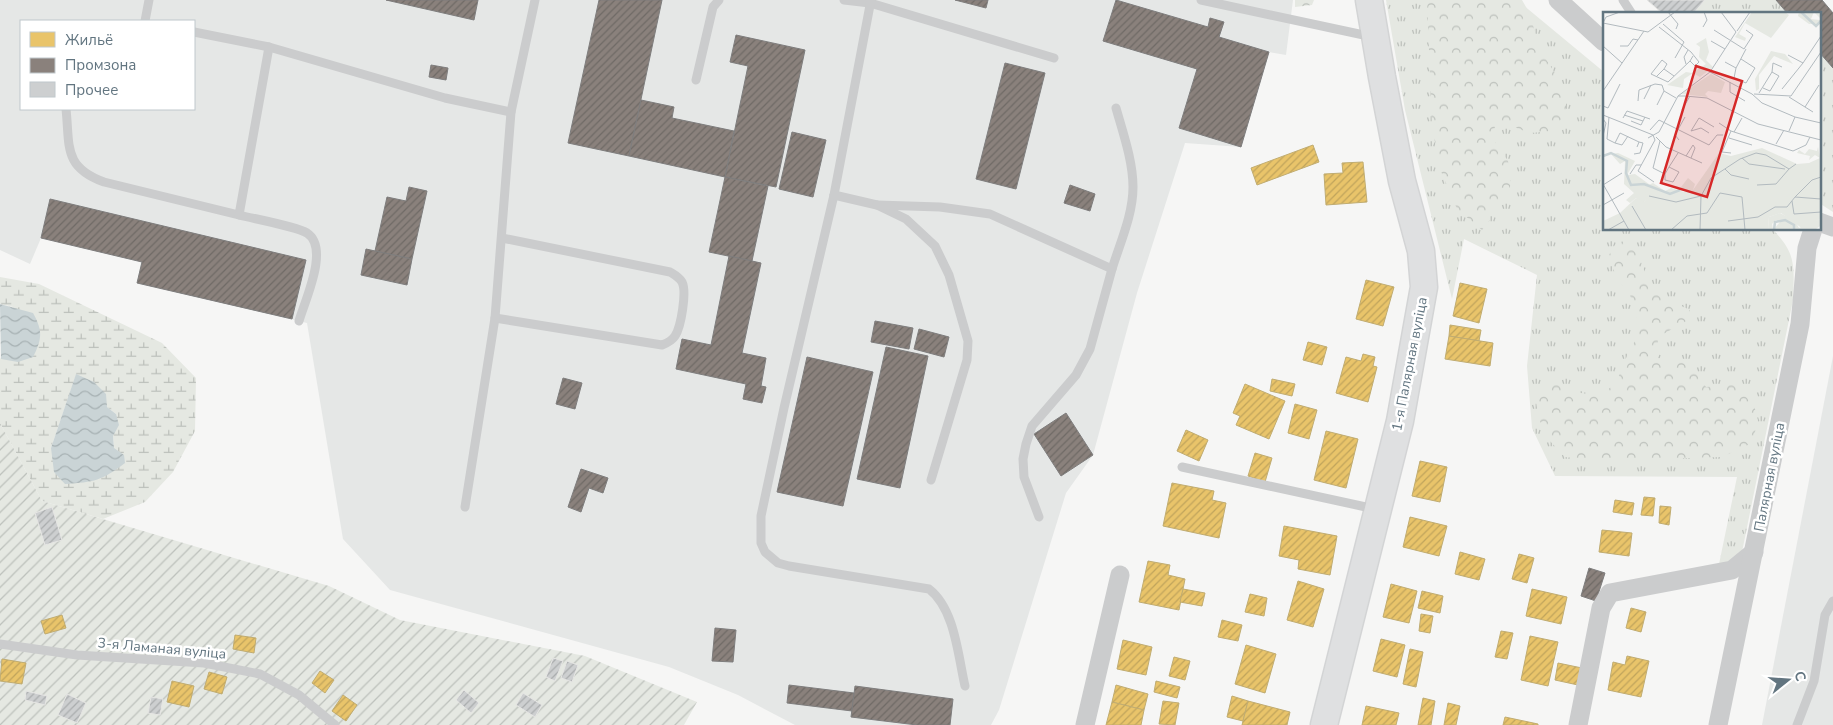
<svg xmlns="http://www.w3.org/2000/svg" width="1833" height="725" font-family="'Nunito Sans',sans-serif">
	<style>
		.built { fill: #e5e7e6; fill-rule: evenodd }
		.grass { fill: url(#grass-tufts) }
		.forest { fill: url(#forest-crowns) }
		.wetland { fill: url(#wetland-marsh); fill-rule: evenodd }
		.garden { fill: url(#garden-furrows) }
		.water { fill: url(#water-waves) }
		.homes { fill: url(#homes-hatch); stroke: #c0ac71 }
		.industry { fill: url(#industry-hatch); stroke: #7e7d7d }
		.building { fill: url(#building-hatch); stroke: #e6e6e4 }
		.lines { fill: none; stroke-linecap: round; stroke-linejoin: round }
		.secondary-casing { stroke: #d3d4d5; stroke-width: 29 }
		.lane { stroke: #cbcccd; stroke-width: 9 }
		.street { stroke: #cbcccd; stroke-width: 19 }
		.secondary { stroke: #dfe0e1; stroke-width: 26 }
		.labels { text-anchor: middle; stroke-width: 5; stroke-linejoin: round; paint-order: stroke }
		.street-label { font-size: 14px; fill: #627580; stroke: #fff }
		.inset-river { fill: none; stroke: #cad4d6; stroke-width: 2.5 }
		.inset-road { fill: none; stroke: #b2babf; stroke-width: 1 }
		.view { fill: #d62828; fill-opacity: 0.15; stroke: #d62828; stroke-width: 2.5 }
		.inset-edge { fill: none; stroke: #627580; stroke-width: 2.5 }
	</style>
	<defs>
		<pattern id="grass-tufts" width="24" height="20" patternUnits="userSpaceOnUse" patternTransform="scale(1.25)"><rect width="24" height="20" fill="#e5e8e2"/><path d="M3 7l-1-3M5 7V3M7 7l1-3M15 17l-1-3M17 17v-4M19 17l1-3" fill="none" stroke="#bdc1bc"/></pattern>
		<pattern id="forest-crowns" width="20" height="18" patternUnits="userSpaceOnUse" patternTransform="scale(1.25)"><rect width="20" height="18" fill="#e5e8e2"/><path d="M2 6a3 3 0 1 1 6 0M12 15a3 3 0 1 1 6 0" fill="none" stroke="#bdc1bc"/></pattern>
		<pattern id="wetland-marsh" width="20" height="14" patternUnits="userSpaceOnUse" patternTransform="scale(1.25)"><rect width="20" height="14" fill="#e5e8e2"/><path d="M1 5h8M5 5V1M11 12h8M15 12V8" fill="none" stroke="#bdc1bc"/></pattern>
		<pattern id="garden-furrows" width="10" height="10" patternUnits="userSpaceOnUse" patternTransform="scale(1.25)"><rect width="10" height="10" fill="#e5e8e2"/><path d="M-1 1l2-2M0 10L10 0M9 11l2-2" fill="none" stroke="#bdc1bc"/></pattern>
		<pattern id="water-waves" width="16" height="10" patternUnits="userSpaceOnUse" patternTransform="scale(1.25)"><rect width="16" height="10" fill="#cad4d6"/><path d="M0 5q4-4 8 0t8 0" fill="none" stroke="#a7b1b3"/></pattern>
		<pattern id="homes-hatch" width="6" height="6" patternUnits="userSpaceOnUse" patternTransform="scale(1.25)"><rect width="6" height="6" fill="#e9c46a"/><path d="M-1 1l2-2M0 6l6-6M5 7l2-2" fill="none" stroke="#c0a45c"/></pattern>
		<pattern id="industry-hatch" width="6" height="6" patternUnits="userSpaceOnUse" patternTransform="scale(1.25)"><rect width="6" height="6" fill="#8a817c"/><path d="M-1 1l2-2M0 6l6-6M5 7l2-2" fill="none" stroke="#6f6a66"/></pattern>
		<pattern id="building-hatch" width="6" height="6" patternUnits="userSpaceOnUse" patternTransform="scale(1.25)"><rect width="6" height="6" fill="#cdcfd0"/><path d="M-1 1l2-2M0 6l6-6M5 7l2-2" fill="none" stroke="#aaadae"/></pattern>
	</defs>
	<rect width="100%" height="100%" fill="#f6f6f5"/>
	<!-- built -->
	<g class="built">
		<path d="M 0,0 L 1293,0 L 1286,55 L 1269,52 L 1241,147 L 1185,143 L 1137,293 L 1093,455 L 1066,493 L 999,710 L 991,725 L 795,725 L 738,695 L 669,667 L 390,590 L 343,539 L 307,323 L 137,283 L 141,262 L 41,238 L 30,264 L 0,250 ZM 21,21 L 194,21 L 194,109 L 21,109 Z"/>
		<path d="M 1833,356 L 1833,725 L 1762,725 Z"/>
	</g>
	<!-- grass -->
	<g class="grass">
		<path d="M 1386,0 L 1517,0 L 1604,72 L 1604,229 L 1772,229 C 1797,253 1794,267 1793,300 L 1742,552 L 1718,569 L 1737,477 L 1555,476 L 1532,428 L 1527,366 L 1537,275 L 1464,239 L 1452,299 L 1405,110 Z"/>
		<path d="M 1705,0 L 1776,0 L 1788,14 L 1693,14 Z"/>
		<path d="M 1819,52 L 1833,68 L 1833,212 L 1819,203 Z"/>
	</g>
	<!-- forest -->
	<g class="forest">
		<path d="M 1295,0 L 1314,0 L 1312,5 L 1295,7 Z"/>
		<path d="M 1427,0 L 1522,0 L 1530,14 L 1539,48 L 1558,78 L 1566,101 L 1566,112 L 1553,131 L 1530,133 L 1498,121 L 1493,131 L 1495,142 L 1508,161 L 1511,184 L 1507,195 L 1489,209 L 1489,221 L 1482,230 L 1457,209 L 1440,169 L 1432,126 Z"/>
		<path d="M 1625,240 L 1639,257 L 1651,288 L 1659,296 L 1690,310 L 1688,320 L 1658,337 L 1657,358 L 1689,360 L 1706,387 L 1739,384 L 1750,389 L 1758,421 L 1752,443 L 1722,457 L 1599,461 L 1565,457 L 1549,440 L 1539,419 L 1535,396 L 1540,386 L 1550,380 L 1581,393 L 1603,396 L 1618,378 L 1629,351 L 1635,341 L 1637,317 L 1630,295 L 1616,277 L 1609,255 L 1615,245 Z"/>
	</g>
	<!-- wetland -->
	<path class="wetland" d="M 0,277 L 39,284 L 162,343 L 196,378 L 195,431 L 173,472 L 145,502 L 103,519 L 42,501 L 0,423 L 0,357 L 1,359 L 13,307 L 0,304 ZM 76,375 L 94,382 L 107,407 L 116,414 L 113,436 L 114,449 L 124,455 L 51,448 Z"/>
	<!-- garden -->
	<path class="garden" d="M 0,423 L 42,501 L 329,586 L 400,620 L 585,656 L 697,702 L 684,725 L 0,725 Z"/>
	<!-- water -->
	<g class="water">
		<path d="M 0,304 L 33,313 C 43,331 42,339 33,357 L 18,362 L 1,359 Z"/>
		<path d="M 76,374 L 94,382 L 106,394 L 107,407 L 116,414 L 119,425 L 113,436 L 114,448 L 124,455 L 125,463 C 101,481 95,482 65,484 L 54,472 L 51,448 Z"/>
	</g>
	<!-- homes -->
	<g class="homes">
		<path d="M 1313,145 L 1319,162 L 1257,185 L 1251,168 Z"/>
		<path d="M 1363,162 L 1367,202 L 1326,205 L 1324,174 L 1343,173 L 1342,163 Z"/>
		<path d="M 1366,280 L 1394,287 L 1383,326 L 1356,319 Z"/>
		<path d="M 1460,283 L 1487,289 L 1479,323 L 1453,316 Z"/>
		<path d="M 1450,325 L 1481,330 L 1479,341 L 1449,336 Z"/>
		<path d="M 1449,336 L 1493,343 L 1490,366 L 1445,359 Z"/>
		<path d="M 1308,342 L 1327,347 L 1322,365 L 1303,360 Z"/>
		<path d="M 1363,354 L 1375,357 L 1373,366 L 1377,367 L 1368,402 L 1336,393 L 1346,357 L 1361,361 Z"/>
		<path d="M 1272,379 L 1295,384 L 1292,396 L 1270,391 Z"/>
		<path d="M 1245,384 L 1285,401 L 1269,439 L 1236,425 L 1240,416 L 1233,413 Z"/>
		<path d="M 1295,404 L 1317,410 L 1309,439 L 1288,433 Z"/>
		<path d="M 1186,430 L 1208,440 L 1199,461 L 1177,451 Z"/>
		<path d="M 1326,431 L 1358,439 L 1346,488 L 1314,480 Z"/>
		<path d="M 1255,453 L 1272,458 L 1265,482 L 1248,476 Z"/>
		<path d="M 1420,461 L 1447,467 L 1440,502 L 1412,496 Z"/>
		<path d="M 1172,483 L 1214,491 L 1212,500 L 1226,503 L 1219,538 L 1163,526 Z"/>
		<path d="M 1644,497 L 1655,498 L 1653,516 L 1641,515 Z"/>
		<path d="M 1615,500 L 1634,503 L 1632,515 L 1613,512 Z"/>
		<path d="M 1660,506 L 1671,507 L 1669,525 L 1659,523 Z"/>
		<path d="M 1410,517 L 1447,526 L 1439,556 L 1403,547 Z"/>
		<path d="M 1284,526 L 1337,536 L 1330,575 L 1298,569 L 1299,560 L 1279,556 Z"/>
		<path d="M 1602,530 L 1632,533 L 1629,556 L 1599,552 Z"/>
		<path d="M 1460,552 L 1485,559 L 1479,580 L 1455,574 Z"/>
		<path d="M 1519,554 L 1534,558 L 1527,583 L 1512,579 Z"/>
		<path d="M 1148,561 L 1170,565 L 1168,575 L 1185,579 L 1179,610 L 1139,602 Z"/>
		<path d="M 1298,581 L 1324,589 L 1313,627 L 1287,620 Z"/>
		<path d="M 1391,584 L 1417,591 L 1409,623 L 1383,617 Z"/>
		<path d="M 1183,589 L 1205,593 L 1202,606 L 1180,602 Z"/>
		<path d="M 1532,589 L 1567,597 L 1561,624 L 1526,616 Z"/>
		<path d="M 1422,591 L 1443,596 L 1440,613 L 1418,608 Z"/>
		<path d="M 1250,594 L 1267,598 L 1264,616 L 1245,612 Z"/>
		<path d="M 1631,608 L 1646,612 L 1641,632 L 1626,628 Z"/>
		<path d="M 1421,614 L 1433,616 L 1430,633 L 1419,631 Z"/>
		<path d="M 62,615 L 66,628 L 45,634 L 41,621 Z"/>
		<path d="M 1222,620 L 1242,625 L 1238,641 L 1218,637 Z"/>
		<path d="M 1501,631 L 1513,633 L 1507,659 L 1495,657 Z"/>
		<path d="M 235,635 L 256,638 L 254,653 L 233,649 Z"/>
		<path d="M 1530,636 L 1558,642 L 1548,686 L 1521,680 Z"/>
		<path d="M 1381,639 L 1405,645 L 1397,677 L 1373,671 Z"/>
		<path d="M 1123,640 L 1152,647 L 1146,675 L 1117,669 Z"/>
		<path d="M 1246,645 L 1276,654 L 1265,693 L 1235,684 Z"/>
		<path d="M 1410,649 L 1423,652 L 1416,687 L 1403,684 Z"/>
		<path d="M 1627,656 L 1649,661 L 1641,697 L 1608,690 L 1613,662 L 1625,665 Z"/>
		<path d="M 1174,657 L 1190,661 L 1185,680 L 1169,676 Z"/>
		<path d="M 2,659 L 26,663 L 22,684 L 0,681 Z"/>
		<path d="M 1558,663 L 1582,668 L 1578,685 L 1555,680 Z"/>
		<path d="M 320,671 L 334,680 L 325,693 L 312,683 Z"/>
		<path d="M 209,672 L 227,677 L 222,694 L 204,689 Z"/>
		<path d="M 172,681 L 194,686 L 189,707 L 167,702 Z"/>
		<path d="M 1156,681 L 1180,687 L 1177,698 L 1154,692 Z"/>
		<path d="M 1116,685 L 1148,694 L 1144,710 L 1112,702 Z"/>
		<path d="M 343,695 L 357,705 L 346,721 L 332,711 Z"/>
		<path d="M 1232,696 L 1248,701 L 1243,721 L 1227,717 Z"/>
		<path d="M 1423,698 L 1435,701 L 1431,725 L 1418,725 Z"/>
		<path d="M 1163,701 L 1179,703 L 1175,725 L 1159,724 Z"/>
		<path d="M 1248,701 L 1290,712 L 1287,725 L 1242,725 Z"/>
		<path d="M 1112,702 L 1144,710 L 1141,725 L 1106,725 Z"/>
		<path d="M 1448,703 L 1460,706 L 1456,725 L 1444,725 Z"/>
		<path d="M 1366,706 L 1399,713 L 1396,725 L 1362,725 Z"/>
		<path d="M 1505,717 L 1538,724 L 1538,725 L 1503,725 Z"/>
	</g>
	<!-- industry -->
	<g class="industry">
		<path d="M 386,0 L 478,0 L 474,20 Z"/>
		<path d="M 599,0 L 662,0 L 629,156 L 568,143 Z"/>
		<path d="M 955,0 L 988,0 L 986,8 Z"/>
		<path d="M 1116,0 L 1208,27 L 1210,18 L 1224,22 L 1219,37 L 1269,52 L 1241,147 L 1179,128 L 1197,69 L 1103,41 Z"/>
		<path d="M 1776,0 L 1822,0 L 1833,13 L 1833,68 L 1819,52 L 1819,14 L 1788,14 Z"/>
		<path d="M 736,35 L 805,50 L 776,187 L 725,177 L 748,66 L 730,62 Z"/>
		<path d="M 1005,63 L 1045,73 L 1016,189 L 976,179 Z"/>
		<path d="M 431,65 L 448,68 L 446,80 L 429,77 Z"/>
		<path d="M 641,100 L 674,107 L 672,118 L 734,131 L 725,177 L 629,156 Z"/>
		<path d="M 792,132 L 826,140 L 813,197 L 779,189 Z"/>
		<path d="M 725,177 L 768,186 L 752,261 L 709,252 Z"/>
		<path d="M 1070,185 L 1095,194 L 1090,211 L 1064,203 Z"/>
		<path d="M 409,187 L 427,191 L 412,259 L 375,251 L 387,197 L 406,201 Z"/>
		<path d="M 50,199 L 306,260 L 292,319 L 137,283 L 142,262 L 41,238 Z"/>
		<path d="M 366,249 L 412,259 L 407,285 L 361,275 Z"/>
		<path d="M 729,256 L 761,263 L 742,353 L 766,358 L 761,386 L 766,387 L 762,403 L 743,399 L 746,384 L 676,369 L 682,339 L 711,345 Z"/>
		<path d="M 875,321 L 913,328 L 909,349 L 871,342 Z"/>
		<path d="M 919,329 L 949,337 L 944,357 L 914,349 Z"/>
		<path d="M 886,347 L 928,356 L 900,488 L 857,479 Z"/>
		<path d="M 807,357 L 873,372 L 843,506 L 777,492 Z"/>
		<path d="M 563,378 L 582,383 L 575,409 L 556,404 Z"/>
		<path d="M 1066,413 L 1093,455 L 1061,476 L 1034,434 Z"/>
		<path d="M 581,469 L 608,478 L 603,493 L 589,488 L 581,512 L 568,507 Z"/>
		<path d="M 1589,568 L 1605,573 L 1596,601 L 1581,596 Z"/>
		<path d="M 715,628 L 736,630 L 733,662 L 712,661 Z"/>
		<path d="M 789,685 L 854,693 L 852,711 L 787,703 Z"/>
		<path d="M 855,686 L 953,699 L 950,725 L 917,725 L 851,717 Z"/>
	</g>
	<!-- building -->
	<g class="building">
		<path d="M 1647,0 L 1705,0 L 1693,14 L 1663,14 Z"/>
		<path d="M 52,507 L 62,540 L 45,545 L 35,513 Z"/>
		<path d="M 553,658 L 563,661 L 555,681 L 546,677 Z"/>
		<path d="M 567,661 L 578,665 L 572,682 L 561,678 Z"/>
		<path d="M 464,690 L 479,703 L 471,713 L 456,700 Z"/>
		<path d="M 26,691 L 47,696 L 45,705 L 25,700 Z"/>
		<path d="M 523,693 L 542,705 L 535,717 L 516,705 Z"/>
		<path d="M 67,694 L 86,703 L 77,723 L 58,715 Z"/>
		<path d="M 151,697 L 163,699 L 160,715 L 148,713 Z"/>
	</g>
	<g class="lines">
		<!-- secondary casing -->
		<g class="secondary-casing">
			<path id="secondary" d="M 1324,725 L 1400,421 L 1424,287 L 1421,251 L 1402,181 L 1382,77 L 1369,0"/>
		</g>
		<!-- lane -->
		<g class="lane">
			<path d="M 844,0 L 870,3 L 1054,58"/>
			<path d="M 871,0 L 834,195 L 784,408 L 761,516 L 761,543 L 765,552 L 778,563 L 789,566 L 929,589 C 955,609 958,656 965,686"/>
			<path d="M 1201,0 L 1373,37"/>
			<path d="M 1623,0 L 1632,14"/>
			<path d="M 145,21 L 149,0"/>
			<path d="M 269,47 L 445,98 L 511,112"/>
			<path d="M 696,80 L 713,7 L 719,0"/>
			<path d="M 66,109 C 70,146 63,167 104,182 L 239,215 L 269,47 L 194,32"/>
			<path d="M 834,195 L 877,205 L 906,219 L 935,246 L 949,275 L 968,341 L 967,360 L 931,480"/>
			<path d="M 877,205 L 940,207 L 990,214 L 1112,269 L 1090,349 L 1076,375 L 1032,426 L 1026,444 L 1023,459 L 1024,477 L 1039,517"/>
			<path d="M 239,215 C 255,219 295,226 307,233 C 330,248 305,300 299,321"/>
			<path d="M 1112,269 C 1120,243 1133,215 1133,187 C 1133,161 1123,133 1116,108"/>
			<path d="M 495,318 L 662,345 C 667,343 672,341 675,336 C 681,327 687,292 682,282 C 679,277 675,275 670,272 L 502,238"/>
			<path d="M 1182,467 L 1375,509"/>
			<path d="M 465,507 L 495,318 L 511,112 L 535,0"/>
			<path d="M 0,644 L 77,655 L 204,663 L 260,674 L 299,695 L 335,725"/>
			<path d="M 1797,725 L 1814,681 L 1825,615 L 1833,601"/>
		</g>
		<!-- street -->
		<g class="street">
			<path d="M 1558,0 L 1604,42"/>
			<path d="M 1819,222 L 1833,227"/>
			<path d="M 1085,725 L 1120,575"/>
			<path d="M 1578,725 L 1601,608 L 1610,593 L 1732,570 L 1754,552"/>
			<path d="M 1718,725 L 1800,324 L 1807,248 L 1813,229"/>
		</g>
		<!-- secondary -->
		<use href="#secondary" class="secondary"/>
	</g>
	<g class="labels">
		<!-- street labels -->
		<g class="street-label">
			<text transform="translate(1409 364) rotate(-79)" y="5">1-я Палярная вуліца</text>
			<text transform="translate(1769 477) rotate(-79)" y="5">Палярная вуліца</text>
			<text transform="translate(162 648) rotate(5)" y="5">3-я Ламаная вуліца</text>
		</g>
	</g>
	<!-- overview -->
	<g transform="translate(1603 12)">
		<rect width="218" height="218" fill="#f6f6f5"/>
		<path d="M 149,0 L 182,0 L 186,3 L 168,26 L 142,11 L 136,22 L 143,26 L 142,29 L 132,25 ZM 196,0 L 217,0 L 217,6 L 211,0 L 208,7 L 217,8 L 217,12 L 206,12 L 195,4 ZM 103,26 L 106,40 L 103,48 L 110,55 L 97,65 L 90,61 L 81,67 L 80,76 L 64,73 L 83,60 L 89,61 L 103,52 L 96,45 L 97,35 L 93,32 ZM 108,62 L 127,73 L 122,70 L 118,81 L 105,79 L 102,82 L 105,85 L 78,82 ZM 215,135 L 217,146 L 212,143 L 206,148 L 207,144 L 194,141 L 196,138 L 202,142 L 206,137 L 214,139 ZM 15,141 L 32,149 L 24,163 L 32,162 L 50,175 L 41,191 L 33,186 L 27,191 L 23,188 L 31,181 L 21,172 L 22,149 L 17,152 L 8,142 Z" fill="#e5e8e2"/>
		<path d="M 168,39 L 182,42 L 190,52 L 171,44 L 156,63 L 156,77 L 153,79 L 152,67 ZM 177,201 L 192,209 L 196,216 L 217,207 L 217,214 L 213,217 L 171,217 L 177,210 L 173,208 L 169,212 L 170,217 L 165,217 L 166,205 Z" fill="#e5e8e2"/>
		<path d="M 85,166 L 92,172 L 90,178 L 75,179 Z" fill="#e5e8e2"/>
		<path d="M 159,136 L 194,152 L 206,151 L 217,146 L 217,207 L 200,217 L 178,201 L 166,205 L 165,218 L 0,217 L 0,209 L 17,201 L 33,186 L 42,190 L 43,174 L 50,171 L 62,179 L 68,176 L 81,180 L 90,178 L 116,141 L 128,144 Z" fill="#e5e8e2"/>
		<path class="inset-river" d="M 198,0 L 213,14 L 218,9M 0,144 L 8,141 L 24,149 L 23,161 L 28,173 L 41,172 L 67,182 L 77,178M 171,218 L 172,210 L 182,208 L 191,213 L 191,218"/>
		<path class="inset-road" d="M 65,0 L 75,12 L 73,17M 0,11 L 45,20 L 72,0M 0,11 L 3,5 L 17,0M 60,12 L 81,30 L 72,46M 56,15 L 88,40 L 96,50 L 92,54 L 87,49 L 90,44M 100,15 L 104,8 L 101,0M 111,18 L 141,37 L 150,23 L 143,18M 134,19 L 147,0M 108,29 L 122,37M 0,34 L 19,51M 17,34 L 25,34 L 30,27 L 35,28M 185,43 L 200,51 L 218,24M 122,50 L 133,56 L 143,37M 83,52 L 81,45 L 85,38M 133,56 L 131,66 L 143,71 L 152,56 L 138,47M 61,57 L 64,52 L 59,48 L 48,62 L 65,70 L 87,49M 107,60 L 149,82 L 159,91 L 192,105 L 218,111M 53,65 L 61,57 L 71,64M 127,70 L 127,80 L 142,89M 160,76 L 167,79 L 176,64 L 169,60M 179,77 L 200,51M 0,79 L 41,19M 156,81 L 169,60 L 170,51 L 179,55M 151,82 L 188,84 L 218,40M 75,84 L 107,60 L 133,20 L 118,0M 186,85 L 210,100M 41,87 L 48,73M 35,89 L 36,78 L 52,72 L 59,73 L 61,79 L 73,86M 54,93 L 61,79M 0,94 L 5,96 L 17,72M 202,95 L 216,73M 79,98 L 87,84M 0,103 L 50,123M 21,103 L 40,109M 6,105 L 4,127 L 12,131 L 17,121 L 36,130 L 34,135M 20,106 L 24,99 L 47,107M 0,107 L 3,111 L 0,124M 28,109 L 38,113 L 42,105M 116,111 L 128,119 L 190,139 L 203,133 L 207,125M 47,118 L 56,108 L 106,133 L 114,123 L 120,123M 88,119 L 96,106 L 111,115M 88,119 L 98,116 L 106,121M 186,119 L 192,105M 131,120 L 139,106M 50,123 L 52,128 L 35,159 L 51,170M 53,125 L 63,135 L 99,151M 45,126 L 56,120 L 75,84 L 82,84 L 104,86 L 155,112 L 218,128M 126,126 L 149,133M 76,128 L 72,123 L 82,105M 57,129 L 50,156 L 62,162 L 66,155 L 76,160 L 70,170 L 62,168 L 62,162M 12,131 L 19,133 L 25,124M 173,132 L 181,118M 128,141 L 119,140 L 128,119M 31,142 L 37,141 L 40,131 L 36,130M 83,144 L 90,133 L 92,136 L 88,146M 139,146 L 146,152 L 182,157M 66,155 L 75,141M 122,157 L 128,163 L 146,167M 27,162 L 33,153 L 38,153M 0,172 L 26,218M 0,173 L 19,161M 154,173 L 173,172 L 186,157M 46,184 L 73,190 L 98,184 L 108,166 L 137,147 L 153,141 L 163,143 L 186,157 L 193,152M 192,185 L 209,168 L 218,165M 189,189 L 191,202 L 218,200M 0,193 L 21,181M 29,194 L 43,218M 125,209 L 155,205 L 172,195 L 184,195 L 192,185 L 218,187M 5,218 L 21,209M 68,218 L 84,204 L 104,201 L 117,181 L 139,185 L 142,218M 97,218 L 98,184"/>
		<path class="view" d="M 93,54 L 139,69 L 104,185 L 58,171 Z"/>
		<rect width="218" height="218" class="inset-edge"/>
	</g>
	<!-- legend -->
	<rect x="20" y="20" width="175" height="90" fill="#ffffff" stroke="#c0c8cc"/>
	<rect x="30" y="32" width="25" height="15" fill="#e9c46a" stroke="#c0c8cc"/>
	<text x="65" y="45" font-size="15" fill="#627580">Жильё</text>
	<rect x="30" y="58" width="25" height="15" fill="#8a817c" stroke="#c0c8cc"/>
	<text x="65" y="70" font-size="15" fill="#627580">Промзона</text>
	<rect x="30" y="82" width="25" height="15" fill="#cdcfd0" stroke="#c0c8cc"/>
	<text x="65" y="95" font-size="15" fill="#627580">Прочее</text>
	<!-- north arrow -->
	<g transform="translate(1788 680) rotate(73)" stroke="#ffffff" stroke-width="4" paint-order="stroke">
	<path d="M0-4L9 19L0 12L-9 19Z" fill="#627580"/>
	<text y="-8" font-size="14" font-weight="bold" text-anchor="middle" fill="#627580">С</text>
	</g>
</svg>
